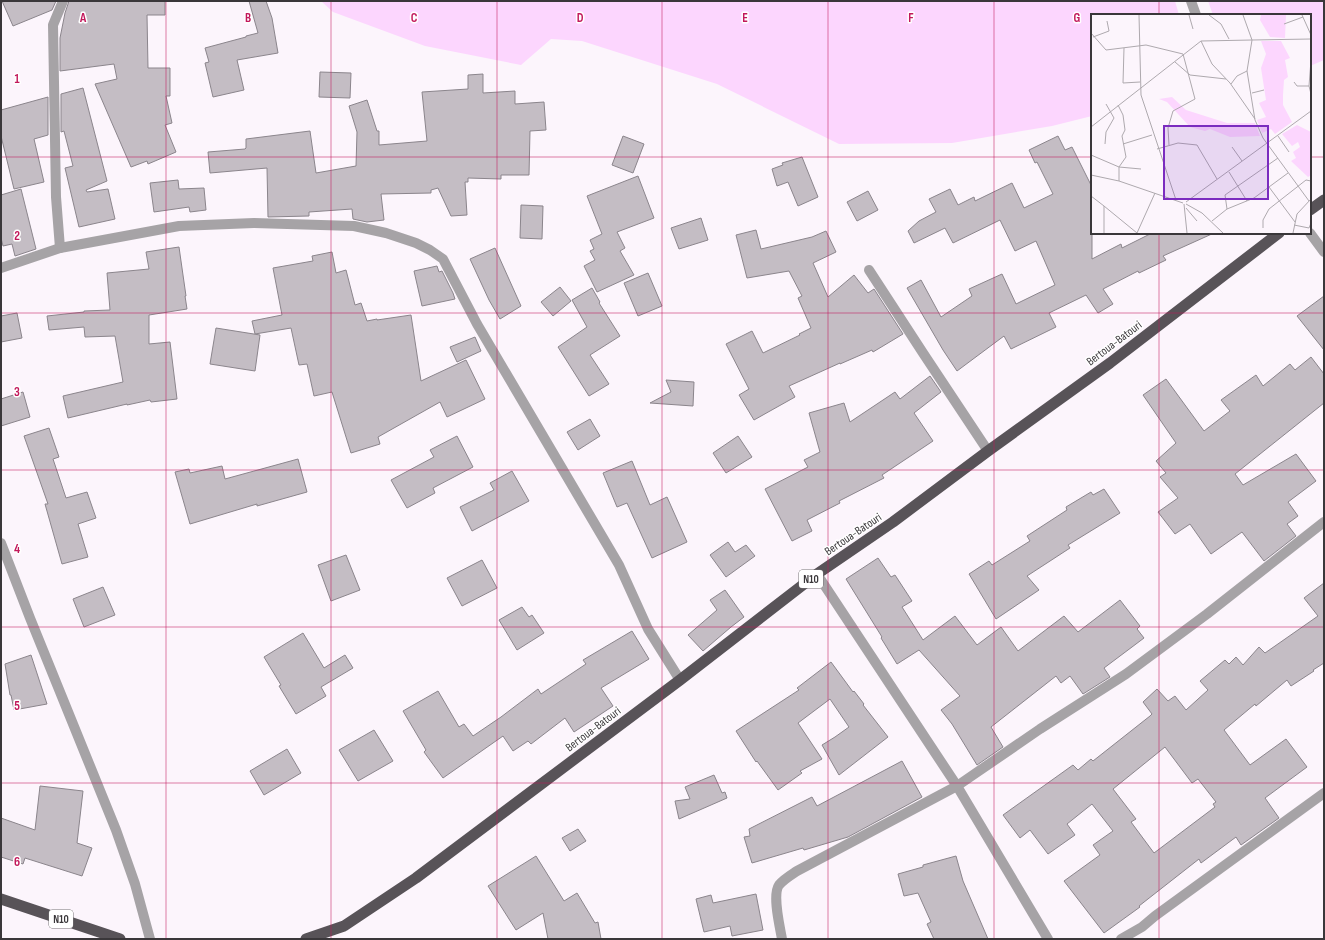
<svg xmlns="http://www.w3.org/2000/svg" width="1325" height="940" font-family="'Sofia Sans Condensed',sans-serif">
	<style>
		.green { fill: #fcd6fe }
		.building { fill: #c4bdc4; stroke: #8b858c; fill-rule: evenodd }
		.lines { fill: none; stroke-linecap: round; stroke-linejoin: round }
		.minor { stroke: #a6a3a6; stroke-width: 10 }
		.trunk { stroke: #585358; stroke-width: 11 }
		.grid { fill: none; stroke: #c2185b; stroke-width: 1; stroke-opacity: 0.55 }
		.labels { text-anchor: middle; stroke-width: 3; stroke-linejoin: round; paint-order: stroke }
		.shield { fill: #fff; stroke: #757375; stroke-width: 1 }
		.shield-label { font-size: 11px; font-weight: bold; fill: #3a373a }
		.street-label { font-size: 12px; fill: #3a373a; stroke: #fff }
		.inset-road { fill: none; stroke: #aea9ae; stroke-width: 1 }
		.view { fill: #7b2cbf; fill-opacity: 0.15; stroke: #7b2cbf; stroke-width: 2 }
		.inset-edge { fill: none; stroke: #3a373a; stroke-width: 2 }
		.grid-label { font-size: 13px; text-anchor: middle; font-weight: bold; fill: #c2185b; stroke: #fff; stroke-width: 3; stroke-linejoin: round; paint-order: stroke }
	</style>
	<rect width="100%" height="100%" fill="#fcf5fc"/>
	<!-- green -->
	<g class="green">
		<path d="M 321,1 L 1175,1 L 1179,15 L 1092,15 L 1092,116 L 1052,126 L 952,143 L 839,144 L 717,84 L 582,41 L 551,39 L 521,65 L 425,46 L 333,12 Z"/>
		<path d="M 1208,1 L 1324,1 L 1324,60 L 1310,66 L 1310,15 L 1213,15 Z"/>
	</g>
	<!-- building -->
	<g class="building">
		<path d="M 2,1 L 56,1 L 52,10 L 13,26 Z"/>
		<path d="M 69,1 L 165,1 L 165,15 L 147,15 L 148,68 L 170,68 L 170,96 L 166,96 L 172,123 L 165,125 L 176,152 L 148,164 L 147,161 L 131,167 L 95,84 L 117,79 L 114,64 L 60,71 L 60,38 L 65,13 Z"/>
		<path d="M 249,1 L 266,1 L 272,18 L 278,53 L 237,60 L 244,90 L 213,97 L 205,63 L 209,62 L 205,48 L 246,37 L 246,36 L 258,33 Z"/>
		<path d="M 320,72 L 351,73 L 350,98 L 319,97 Z"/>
		<path d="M 483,74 L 483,93 L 515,91 L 515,104 L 544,102 L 546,130 L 530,131 L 529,175 L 501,175 L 501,179 L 468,178 L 468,182 L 465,182 L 467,215 L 451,216 L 438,188 L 431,190 L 431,193 L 381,194 L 384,220 L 367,222 L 353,219 L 352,209 L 309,212 L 309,216 L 268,217 L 267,168 L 210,173 L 208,152 L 245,149 L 246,148 L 246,139 L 310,131 L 316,173 L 356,166 L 357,132 L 349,106 L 367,100 L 377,131 L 379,131 L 379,145 L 427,141 L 422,92 L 468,89 L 468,75 Z"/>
		<path d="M 83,88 L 107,181 L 86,190 L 87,192 L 108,189 L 115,219 L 79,227 L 65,168 L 73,166 L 64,131 L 61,132 L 61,94 Z"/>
		<path d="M 48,97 L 48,135 L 34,139 L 44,182 L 14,189 L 1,136 L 1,110 Z"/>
		<path d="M 623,136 L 644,144 L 633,173 L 612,165 Z"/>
		<path d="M 1058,136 L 1065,150 L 1072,147 L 1092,187 L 1092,259 L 1121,244 L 1122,248 L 1152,233 L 1214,233 L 1163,256 L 1166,260 L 1139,273 L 1138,271 L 1103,289 L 1113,304 L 1098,313 L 1086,295 L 1049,313 L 1056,327 L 1011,349 L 1004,336 L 957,371 L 943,350 L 907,288 L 921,280 L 941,317 L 972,296 L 969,289 L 1002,274 L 1016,304 L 1055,285 L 1036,241 L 1015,251 L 1000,220 L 953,243 L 945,228 L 914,243 L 908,231 L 919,221 L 936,212 L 929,199 L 950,189 L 958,205 L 974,197 L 975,201 L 1012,183 L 1024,208 L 1053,194 L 1037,162 L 1035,163 L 1029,150 Z"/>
		<path d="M 802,157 L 818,197 L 798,206 L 788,182 L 777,186 L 772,169 L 783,165 L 782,163 Z"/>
		<path d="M 638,176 L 654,218 L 617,232 L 625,248 L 620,251 L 634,275 L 597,292 L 584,266 L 595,260 L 590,251 L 594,249 L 590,240 L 602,234 L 587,196 Z"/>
		<path d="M 178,180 L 179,189 L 204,188 L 206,210 L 190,212 L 189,207 L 154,212 L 150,183 Z"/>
		<path d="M 21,189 L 36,249 L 15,256 L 12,244 L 3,246 L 1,238 L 1,195 Z"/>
		<path d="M 868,191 L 878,210 L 857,221 L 847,202 Z"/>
		<path d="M 521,205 L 543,206 L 542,239 L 520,238 Z"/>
		<path d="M 701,218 L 708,240 L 679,249 L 671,228 Z"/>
		<path d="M 756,230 L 761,249 L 812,237 L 826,231 L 836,252 L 813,263 L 828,297 L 854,275 L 868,293 L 874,289 L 903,334 L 873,352 L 872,350 L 840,364 L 840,363 L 789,386 L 795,397 L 754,420 L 739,395 L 749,389 L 726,344 L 752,331 L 763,353 L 800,335 L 799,334 L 811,328 L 798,298 L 802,296 L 789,271 L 747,278 L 736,235 Z"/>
		<path d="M 179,247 L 186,296 L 185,296 L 187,309 L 149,315 L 149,344 L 170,342 L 177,399 L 151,402 L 150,400 L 127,405 L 127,404 L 68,418 L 63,396 L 123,382 L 115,336 L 85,337 L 84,327 L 49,330 L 47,316 L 84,312 L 84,311 L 110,310 L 107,273 L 149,269 L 146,252 Z"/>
		<path d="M 495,248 L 521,306 L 500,319 L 489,300 L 470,259 Z"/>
		<path d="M 332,252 L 336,273 L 346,270 L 355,305 L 361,303 L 367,321 L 377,319 L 377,320 L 411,315 L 421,381 L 466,360 L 485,399 L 447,417 L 440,402 L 378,437 L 380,444 L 351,453 L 332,392 L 314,396 L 307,364 L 299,365 L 291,328 L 255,334 L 252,321 L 282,315 L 273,268 L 313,261 L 312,256 Z"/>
		<path d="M 437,266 L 439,272 L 442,271 L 453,293 L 455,299 L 422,306 L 414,271 Z"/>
		<path d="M 648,273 L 662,306 L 638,316 L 624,283 Z"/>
		<path d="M 560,287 L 571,301 L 553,316 L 541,302 Z"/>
		<path d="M 592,288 L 600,302 L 599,303 L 620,336 L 590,355 L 609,384 L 589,396 L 558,347 L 587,327 L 572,300 Z"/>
		<path d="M 1324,296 L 1324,350 L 1297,316 Z"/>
		<path d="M 17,313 L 22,338 L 1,342 L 1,316 Z"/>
		<path d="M 216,328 L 260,335 L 255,371 L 210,364 Z"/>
		<path d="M 475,337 L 481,351 L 457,362 L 450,347 Z"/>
		<path d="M 1311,357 L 1324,374 L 1324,403 L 1235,474 L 1243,485 L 1296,454 L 1316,481 L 1288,502 L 1298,516 L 1287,524 L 1296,536 L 1264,561 L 1242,532 L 1211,554 L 1190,524 L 1175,534 L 1158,512 L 1178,498 L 1160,477 L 1166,473 L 1156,461 L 1176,443 L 1143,395 L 1166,379 L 1204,431 L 1230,411 L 1221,400 L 1256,375 L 1263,386 L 1290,364 L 1295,370 Z"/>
		<path d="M 930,376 L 941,392 L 914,413 L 933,441 L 882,475 L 884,478 L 839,501 L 840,503 L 807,520 L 812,531 L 792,541 L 765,489 L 808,467 L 804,460 L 820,452 L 809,413 L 844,403 L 850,422 L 895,392 L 900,399 Z"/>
		<path d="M 666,380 L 694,382 L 693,406 L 650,403 L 671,392 Z"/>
		<path d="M 23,392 L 30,417 L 1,426 L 1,399 Z"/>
		<path d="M 590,419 L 600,436 L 578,450 L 567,432 Z"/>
		<path d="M 49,428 L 59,457 L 53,459 L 66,498 L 87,492 L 96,518 L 78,524 L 88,557 L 62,564 L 45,504 L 48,504 L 24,436 Z"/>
		<path d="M 457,436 L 473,467 L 433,488 L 435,493 L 407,508 L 391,480 L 434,457 L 430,450 Z"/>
		<path d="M 738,436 L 752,457 L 726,473 L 713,453 Z"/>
		<path d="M 298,459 L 307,492 L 257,506 L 257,504 L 190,524 L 175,472 L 189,469 L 190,473 L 222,466 L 225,479 Z"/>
		<path d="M 632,461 L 650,505 L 667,497 L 687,542 L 652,558 L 627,503 L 617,507 L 603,473 Z"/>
		<path d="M 512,471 L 529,501 L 472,531 L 460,507 L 494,490 L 490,483 Z"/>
		<path d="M 1104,489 L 1120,513 L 1068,545 L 1070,548 L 1027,576 L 1039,590 L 996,619 L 969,574 L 989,561 L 992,565 L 1030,541 L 1027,536 L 1067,510 L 1066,507 L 1091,492 L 1093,495 Z"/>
		<path d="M 728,542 L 735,552 L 746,545 L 755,556 L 726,577 L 710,555 Z"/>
		<path d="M 346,555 L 360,590 L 331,601 L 318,565 Z"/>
		<path d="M 878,558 L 891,577 L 895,575 L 912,601 L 902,607 L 923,640 L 955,616 L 977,645 L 1001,627 L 1018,651 L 1064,616 L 1078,632 L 1120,600 L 1140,626 L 1137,629 L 1144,638 L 1104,668 L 1110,677 L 1083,694 L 1070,676 L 1061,683 L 1056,676 L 991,727 L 1003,747 L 977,765 L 952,724 L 941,710 L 960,696 L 919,650 L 897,664 L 881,638 L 882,637 L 846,579 Z"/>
		<path d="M 482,560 L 497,588 L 462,606 L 447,578 Z"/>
		<path d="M 1324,583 L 1324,663 L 1313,670 L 1314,671 L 1291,686 L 1287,680 L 1256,706 L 1255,704 L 1224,730 L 1250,765 L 1286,739 L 1307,767 L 1265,798 L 1279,818 L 1241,845 L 1236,837 L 1201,863 L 1199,859 L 1139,906 L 1140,907 L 1104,933 L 1064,881 L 1100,855 L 1093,845 L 1113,831 L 1092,804 L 1067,824 L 1075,835 L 1048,854 L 1030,830 L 1020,838 L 1003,815 L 1073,765 L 1078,770 L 1091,759 L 1093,761 L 1150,716 L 1152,714 L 1143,702 L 1157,689 L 1168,701 L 1175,696 L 1186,710 L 1208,690 L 1200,681 L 1225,660 L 1229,664 L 1236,657 L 1243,665 L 1259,647 L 1265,653 L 1318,616 L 1304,598 ZM 1165,747 L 1192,783 L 1198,779 L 1216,802 L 1213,804 L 1215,807 L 1154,853 L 1131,822 L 1136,819 L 1113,789 Z"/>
		<path d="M 103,587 L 115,615 L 84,627 L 73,599 Z"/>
		<path d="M 725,590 L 744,617 L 731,627 L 703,651 L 688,635 L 717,610 L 710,600 Z"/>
		<path d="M 522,607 L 529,617 L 532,615 L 544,633 L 517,650 L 499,620 Z"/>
		<path d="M 632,631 L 649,659 L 601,688 L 613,706 L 574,732 L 565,718 L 531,744 L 528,741 L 513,751 L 503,736 L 443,778 L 424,752 L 426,750 L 403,711 L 438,691 L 459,727 L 464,724 L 473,736 L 501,717 L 538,689 L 541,694 L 586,664 L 583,660 Z"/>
		<path d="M 303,633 L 324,668 L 345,655 L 353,668 L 321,687 L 326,696 L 296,714 L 279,686 L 281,685 L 264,657 Z"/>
		<path d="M 31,655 L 47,704 L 14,710 L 11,695 L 10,695 L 5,664 Z"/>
		<path d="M 831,662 L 853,692 L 854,691 L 864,704 L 863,705 L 888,737 L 839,775 L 822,745 L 835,737 L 849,727 L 830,699 L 798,723 L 822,759 L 800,771 L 802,773 L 778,790 L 757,761 L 756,762 L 736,731 L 799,690 L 797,688 Z"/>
		<path d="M 374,730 L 393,761 L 358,781 L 339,750 Z"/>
		<path d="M 287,749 L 301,773 L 264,795 L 250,771 Z"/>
		<path d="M 902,761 L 922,797 L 848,837 L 804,850 L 803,848 L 752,863 L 744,837 L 750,836 L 749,829 L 812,797 L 817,806 Z"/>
		<path d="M 714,775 L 722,793 L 725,792 L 727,798 L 679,819 L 675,801 L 690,799 L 685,787 Z"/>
		<path d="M 40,786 L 83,791 L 77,843 L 92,848 L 82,876 L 25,858 L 23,864 L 1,857 L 1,818 L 35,830 Z"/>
		<path d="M 578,829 L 586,841 L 570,851 L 562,838 Z"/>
		<path d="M 536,856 L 564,901 L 577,893 L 595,923 L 598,922 L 601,939 L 548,939 L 543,913 L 516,930 L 488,886 Z"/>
		<path d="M 956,856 L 963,881 L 988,939 L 934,939 L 927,924 L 931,922 L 918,893 L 904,896 L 898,874 L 923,867 L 923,865 Z"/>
		<path d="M 756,894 L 763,930 L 732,936 L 730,926 L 704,932 L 696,899 L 711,895 L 713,903 Z"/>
	</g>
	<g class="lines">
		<!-- minor -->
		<g class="minor">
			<path d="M 1191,1 L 1196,15"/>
			<path d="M 1310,233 L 1324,252"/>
			<path d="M 60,248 L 56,197 L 53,25 L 63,1"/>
			<path d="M 1,268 L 60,248 L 179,226 L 254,223 L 354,226 L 386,233 L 416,243 L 430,250 L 443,259 L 477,324 L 619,565 L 648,629 L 680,680"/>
			<path d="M 869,270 L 923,353 L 988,451"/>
			<path d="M 1,543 L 30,618 L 116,830 L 135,884 L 150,939"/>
			<path d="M 817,574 L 957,786 L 1048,939"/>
			<path d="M 782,939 C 780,927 772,895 779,885 C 784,879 791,875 797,871 L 957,786 L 1040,729 L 1126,674 L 1207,614 L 1324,522"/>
			<path d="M 1121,939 L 1142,927 L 1155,916 L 1324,793"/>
		</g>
		<!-- trunk -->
		<g class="trunk">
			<path d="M 1310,210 L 1324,200"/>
			<path d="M 1,899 L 120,939"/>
			<path d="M 306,939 L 344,926 L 416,878 L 680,680 L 817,574 L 893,522 L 988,451 L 1110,363 L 1279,233"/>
		</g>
	</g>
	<!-- grid -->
	<path class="grid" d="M 166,1 L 166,939M 331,1 L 331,939M 497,1 L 497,939M 662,1 L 662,939M 828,1 L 828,939M 994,1 L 994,939M 1159,1 L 1159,15M 1,157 L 1092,157M 1310,157 L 1324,157M 1159,233 L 1159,939M 1,313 L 1324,313M 1,470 L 1324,470M 1,627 L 1324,627M 1,783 L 1324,783"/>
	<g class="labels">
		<!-- shield labels -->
		<g class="shield">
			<rect x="799" y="570" width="24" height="18" rx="3"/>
			<rect x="49" y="910" width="24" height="18" rx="3"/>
		</g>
		<g class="shield-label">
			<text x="811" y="583">N10</text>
			<text x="61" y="923">N10</text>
		</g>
		<!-- street labels -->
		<g class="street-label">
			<text transform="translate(1114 343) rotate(-37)" y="4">Bertoua-Batouri</text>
			<text transform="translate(853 534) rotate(-34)" y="4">Bertoua-Batouri</text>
			<text transform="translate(593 729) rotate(-37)" y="4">Bertoua-Batouri</text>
		</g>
	</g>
	<!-- overview -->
	<g transform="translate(1091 14)">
		<rect width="220" height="220" fill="#fcf5fc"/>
		<path d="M 170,1 L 195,1 L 194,24 L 179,23 L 169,6 ZM 170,27 L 190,27 L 199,44 L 194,46 L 197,63 L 193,66 L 192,81 L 192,91 L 201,108 L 184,120 L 180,115 L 171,119 L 166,106 L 175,103 L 168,89 L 175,86 L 170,54 L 175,40 ZM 81,83 L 95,96 L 136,109 L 164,109 L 169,122 L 139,123 L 119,115 L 114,117 L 99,113 L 76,88 L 68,85 ZM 206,111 L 220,118 L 220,161 L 217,163 L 200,147 L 205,144 L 202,138 L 209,133 L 207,128 L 201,132 L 191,120 Z" fill="#fcd6fe"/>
		<path class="inset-road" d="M 48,1 L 50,81 L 85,186M 98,1 L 102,15M 118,1 L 130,10 L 138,25M 152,1 L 161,26M 211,1 L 220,21M 193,10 L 212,3M 0,19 L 15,36 L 55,31 L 92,40 L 104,85 L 82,97 L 77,114 L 78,131M 2,23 L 18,17 L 16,7M 110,27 L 121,50 L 139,69 L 164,105M 33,34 L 32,69 L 49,68M 220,46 L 218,72 L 220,80M 84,48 L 99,61 L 135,65M 203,68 L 206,72 L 218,72M 140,70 L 146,62 L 156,57M 161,79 L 173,76M 27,91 L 32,101 L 34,116 L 31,122 L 35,143 L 28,153 L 50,155M 0,113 L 110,27 L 161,26M 187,122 L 198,138M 14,130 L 15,118 L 23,104 L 15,90M 32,130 L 61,121M 141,133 L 151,147M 66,135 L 87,129 L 106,131 L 126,165M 0,141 L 28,153 L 28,167M 138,158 L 156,187M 0,161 L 28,167 L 92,189M 178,173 L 204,208M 0,182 L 13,192 L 13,219M 218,187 L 172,124 L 164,106 L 156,57 L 161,26 L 220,25M 95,188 L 220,97M 93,190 L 96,219M 95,190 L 111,199 L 132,219M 13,192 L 46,219M 95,194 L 106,207M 136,195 L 134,181 L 187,144M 121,207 L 136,195 L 163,184 L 197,159M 203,211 L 218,214 L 220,209M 172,214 L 172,206 L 178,195 L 215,166 L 220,167M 46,219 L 64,179M 202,219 L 206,200 L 220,185"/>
		<path class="view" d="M 73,112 L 177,112 L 177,185 L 73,185 Z"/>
		<rect width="220" height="220" class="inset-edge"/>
	</g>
	<g class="grid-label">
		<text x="83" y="22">A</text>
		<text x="248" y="22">B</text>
		<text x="414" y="22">C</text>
		<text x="580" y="22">D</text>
		<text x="745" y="22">E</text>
		<text x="911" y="22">F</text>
		<text x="1077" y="22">G</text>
		<text x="17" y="83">1</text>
		<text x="17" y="240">2</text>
		<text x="17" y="396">3</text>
		<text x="17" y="553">4</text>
		<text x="17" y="710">5</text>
		<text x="17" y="866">6</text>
	</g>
	<!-- border -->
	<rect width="1325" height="940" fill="none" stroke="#3a373a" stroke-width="4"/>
</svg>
